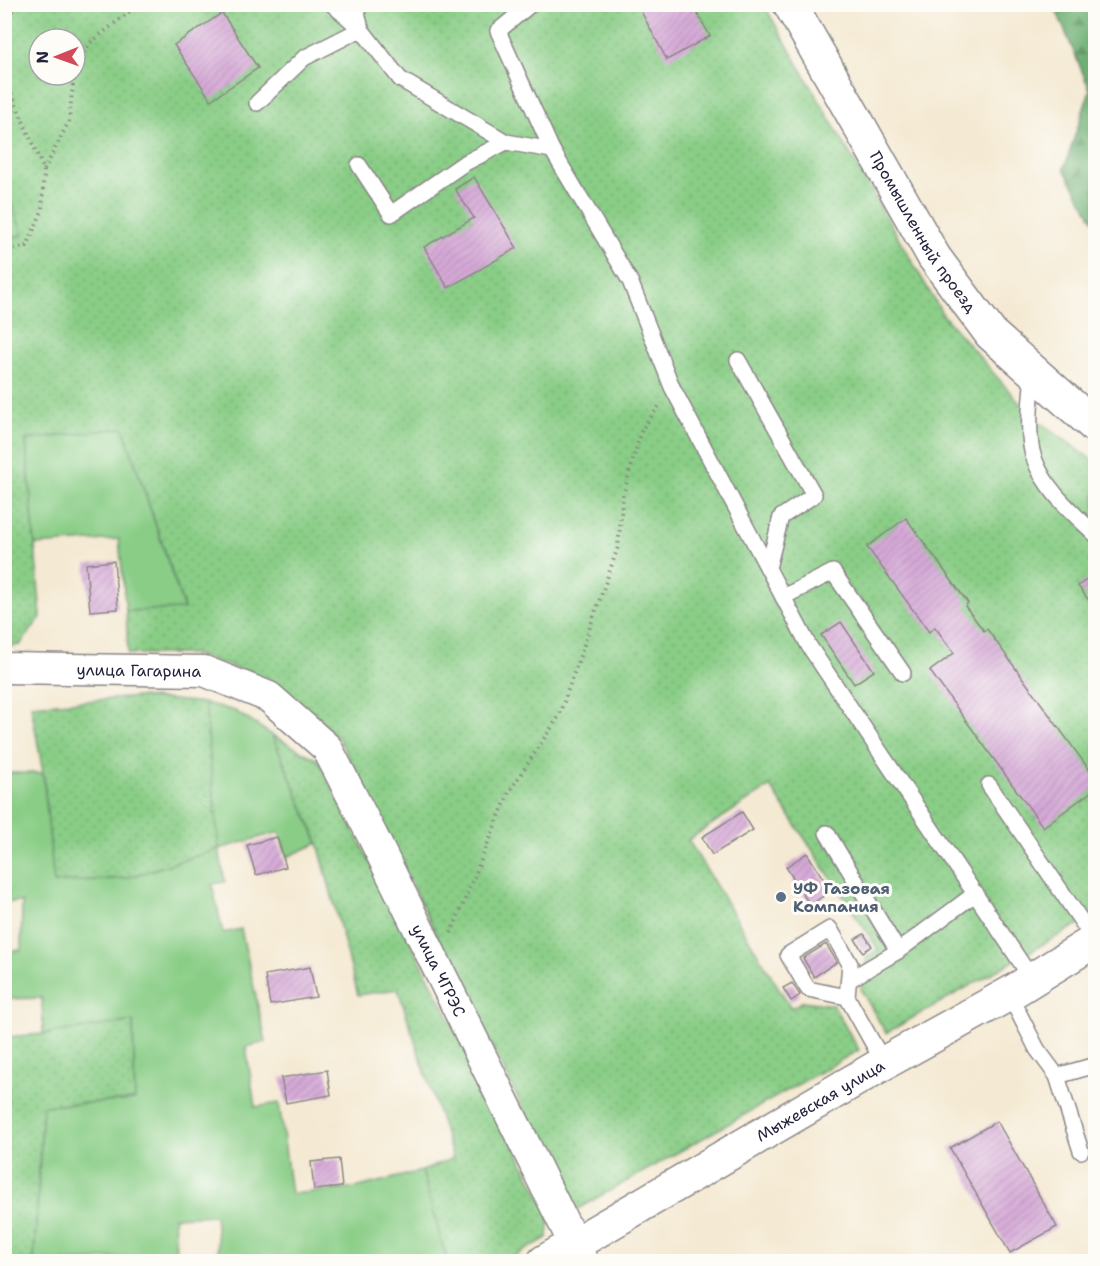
<svg xmlns="http://www.w3.org/2000/svg" width="1100" height="1266" font-family="'Shantell Sans',sans-serif">
	<style>
		.grass { fill: url(#grass-dots); stroke: #567860; stroke-width: 1.5; fill-rule: evenodd }
		.forest { fill: url(#forest-firs); stroke: #486957; stroke-width: 1.5 }
		.garden { fill: #89cd86; stroke: #567860; stroke-width: 1.5 }
		.building { fill: url(#building-hatch) }
		.lines { fill: none; stroke-linecap: round; stroke-linejoin: round }
		.lane-casing { stroke: #8b8686; stroke-width: 18 }
		.street-casing { stroke: #8b8686; stroke-width: 33 }
		.secondary-casing { stroke: #8b8686; stroke-width: 36 }
		.path { stroke: #8b8686; stroke-width: 4; stroke-dasharray: 1.5 4.5; stroke-linecap: butt }
		.lane { stroke: #fff; stroke-width: 15 }
		.street { stroke: #fff; stroke-width: 30 }
		.secondary { stroke: #fff; stroke-width: 33 }
		.service-dot { fill: #5c6f8a; stroke: #fdfcf7; stroke-width: 2 }
		.labels { text-anchor: middle; stroke-width: 6; stroke-linejoin: round; paint-order: stroke }
		.street-label { font-size: 16px; fill: #22223b; stroke: #fdfcf7 }
		.service-label { font-size: 16px; font-weight: bold; fill: #4e5e75; stroke: #fdfcf7; text-anchor: start }
	</style>
	<defs>
		<pattern id="grass-dots" width="8" height="8" patternUnits="userSpaceOnUse" patternTransform="scale(1.5)"><rect width="8" height="8" fill="#89cd86"/><path d="M2 2h.1M6 6h.1" fill="none" stroke="#76b075" stroke-width="1.8" stroke-linecap="round"/></pattern>
		<pattern id="forest-firs" width="22" height="20" patternUnits="userSpaceOnUse" patternTransform="scale(1.5)"><rect width="22" height="20" fill="#6eb073"/><path d="M5 1l3.5 6h-7zM16 11l3.5 6h-7z" fill="#5a8f60"/></pattern>
		<pattern id="building-hatch" width="6" height="6" patternUnits="userSpaceOnUse" patternTransform="scale(1.5)"><rect width="6" height="6" fill="#d5a9d7"/><path d="M-1 1l2-2M0 6l6-6M5 7l2-2" fill="none" stroke="#b791b9"/></pattern>
	</defs>
	<rect width="100%" height="100%" fill="#fdfcf7"/>
	<filter id="ink" filterUnits="userSpaceOnUse"><feTurbulence type="fractalNoise" baseFrequency=".0167" numOctaves="2"/><feDisplacementMap in="SourceGraphic" scale="12" xChannelSelector="R" yChannelSelector="G"/><feConvolveMatrix kernelMatrix="1 2 1 2 8 2 1 2 1" color-interpolation-filters="sRGB"/></filter>
	<filter id="wash" filterUnits="userSpaceOnUse"><feTurbulence type="fractalNoise" baseFrequency=".008" numOctaves="4" result="noise"/><feDisplacementMap in="SourceGraphic" scale="24" xChannelSelector="R" yChannelSelector="G"/><feGaussianBlur stdDeviation="1.35" result="paint"/><feColorMatrix in="noise" values="0 0 0 0 0 0 0 0 0 0 0 0 0 0 0 0 0 1.4 0 .05"/><feComposite in="paint" operator="in"/></filter>
	<g filter="url(#wash)">
		<rect width="100%" height="100%" fill="#f4e9d2"/>
		<!-- grass -->
		<g class="grass">
			<path d="M 5,5 L 764,5 L 943,315 L 1030,415 L 1095,462 L 1095,915 L 886,1033 L 861,990 L 867,957 L 878,949 L 770,786 L 688,840 L 791,1008 L 803,1001 L 833,1005 L 859,1050 L 574,1211 L 339,739 L 269,679 L 194,654 L 128,654 L 126,611 L 184,608 L 123,428 L 26,440 L 41,617 L 20,645 L 5,647 ZM 39,39 L 75,39 L 75,75 L 39,75 Z"/>
			<path d="M 140,697 L 205,703 L 219,849 L 127,878 L 53,883 L 43,773 L 31,705 Z"/>
			<path d="M 272,735 L 318,760 L 550,1216 L 548,1237 L 507,1261 L 447,1261 L 422,1171 L 453,1158 L 398,989 L 358,995 L 318,843 Z"/>
			<path d="M 133,1021 L 135,1100 L 43,1106 L 34,1261 L 5,1262 L 5,1037 L 43,1034 Z"/>
		</g>
		<!-- forest -->
		<path class="forest" d="M 1054,5 L 1095,5 L 1095,223 L 1064,169 L 1090,90 Z"/>
		<!-- garden -->
		<g class="garden">
			<path d="M 5,187 L 23,234 L 5,241 L 4,241 Z"/>
			<path d="M 123,428 L 184,609 L 126,611 L 119,539 L 35,545 L 26,440 Z"/>
			<path d="M 205,703 L 235,711 L 272,735 L 318,843 L 287,857 L 279,832 L 219,849 L 225,882 L 212,884 L 223,933 L 241,929 L 266,1042 L 246,1047 L 255,1107 L 279,1103 L 291,1194 L 355,1188 L 422,1171 L 447,1261 L 219,1261 L 215,1215 L 174,1217 L 176,1252 L 82,1261 L 34,1261 L 43,1106 L 135,1100 L 133,1021 L 43,1034 L 42,998 L 9,999 L 8,979 L 5,979 L 5,951 L 21,950 L 22,902 L 5,902 L 5,773 L 43,773 L 54,883 L 127,878 L 219,849 Z"/>
		</g>
		<g id="blocks">
			<!-- building -->
			<g class="building">
				<path d="M 637,4 L 692,4 L 710,36 L 667,60 Z"/>
				<path d="M 222,13 L 258,68 L 211,100 L 174,45 Z"/>
				<path d="M 474,177 L 517,248 L 448,288 L 424,247 L 474,218 L 455,189 Z"/>
				<path d="M 906,518 L 968,603 L 965,606 L 984,631 L 987,629 L 1096,779 L 1096,788 L 1043,827 L 930,671 L 954,653 L 935,627 L 929,632 L 867,547 Z"/>
				<path d="M 114,561 L 118,609 L 90,611 L 86,564 Z"/>
				<path d="M 1096,573 L 1096,610 L 1078,586 Z"/>
				<path d="M 841,622 L 874,671 L 854,684 L 821,635 Z"/>
				<path d="M 742,812 L 753,830 L 712,855 L 702,837 Z"/>
				<path d="M 277,837 L 286,867 L 256,875 L 247,845 Z"/>
				<path d="M 807,853 L 831,891 L 810,905 L 799,888 L 796,890 L 792,884 L 795,881 L 786,867 Z"/>
				<path d="M 864,934 L 872,946 L 863,952 L 855,939 Z"/>
				<path d="M 826,944 L 837,962 L 814,977 L 803,958 Z"/>
				<path d="M 310,967 L 316,997 L 270,1005 L 265,975 Z"/>
				<path d="M 792,983 L 800,995 L 791,1001 L 783,988 Z"/>
				<path d="M 327,1070 L 331,1095 L 286,1103 L 281,1078 Z"/>
				<path d="M 997,1121 L 1057,1227 L 1010,1253 L 950,1148 Z"/>
				<path d="M 339,1159 L 342,1187 L 314,1190 L 311,1162 Z"/>
			</g>
		</g>
	</g>
	<g filter="url(#ink)">
		<use href="#blocks" fill-opacity="0" stroke="#8b8686" stroke-width="1.5"/>
		<g class="lines">
			<!-- lane casing -->
			<g class="lane-casing">
				<g id="lane">
					<path d="M 332,4 L 361,29 L 355,4"/>
					<path d="M 531,4 L 498,31 L 552,150 L 630,281 L 672,387 L 809,646 L 1032,979"/>
					<path d="M 257,103 L 304,58 L 361,29 L 400,79 L 506,142"/>
					<path d="M 359,165 L 391,214 L 463,164 L 506,142 L 552,150"/>
					<path d="M 738,360 L 814,495 L 781,517 L 768,568"/>
					<path d="M 1033,374 C 1031,397 1026,437 1034,458 C 1045,490 1072,512 1096,535"/>
					<path d="M 783,597 L 833,572 L 903,673"/>
					<path d="M 989,785 L 1095,941"/>
					<path d="M 827,833 L 898,951"/>
					<path d="M 849,980 L 898,951 L 976,893"/>
					<path d="M 1009,994 L 1037,1049 L 1057,1076 L 1081,1151"/>
					<path d="M 847,997 L 850,964 L 830,929 L 788,955 L 808,989 L 847,997 L 884,1063"/>
					<path d="M 1057,1076 L 1096,1065"/>
				</g>
			</g>
			<!-- street casing -->
			<g class="street-casing">
				<g id="street">
					<path id="s1" d="M 4,668 L 204,671 L 269,697 L 327,748 L 372,835 L 583,1262"/>
				</g>
			</g>
			<!-- secondary casing -->
			<g class="secondary-casing">
				<g id="secondary">
					<path id="s2" d="M 790,4 L 934,257 L 991,334 L 1096,427"/>
					<path id="s3" d="M 544,1262 L 884,1063 L 1009,994 L 1096,940"/>
				</g>
			</g>
			<!-- path -->
			<g class="path">
				<path d="M 4,39 L 10,12 L 21,4"/>
				<path d="M 75,68 L 90,43 L 139,4"/>
				<path d="M 4,77 L 44,170 L 42,211 L 27,246 L 4,252"/>
				<path d="M 44,170 L 69,121 L 74,75"/>
				<path d="M 451,933 L 509,792 L 559,716 L 618,547 L 623,495 L 642,429 L 659,406"/>
			</g>
			<!-- lane -->
			<use href="#lane" class="lane"/>
			<!-- street -->
			<use href="#street" class="street"/>
			<!-- secondary -->
			<use href="#secondary" class="secondary"/>
		</g>
	</g>
	<!-- markers -->
	<circle class="service-dot" cx="781" cy="897" r="6"/>
	<g class="labels">
		<!-- street labels -->
		<g class="street-label">
			<text dy="6" stroke="none"><textPath href="#s2" startOffset="264">Промышленный проезд</textPath></text>
			<text dy="6" stroke="none"><textPath href="#s1" startOffset="135">улица Гагарина</textPath></text>
			<text dy="6" stroke="none"><textPath href="#s1" startOffset="596">улица ЧГРЭС</textPath></text>
			<text dy="6" stroke="none"><textPath href="#s3" startOffset="320">Мыжевская улица</textPath></text>
		</g>
		<!-- service labels -->
		<g class="service-label">
			<text x="793" y="894">УФ Газовая<tspan x="793" dy="18">Компания</tspan></text>
		</g>
	</g>
	<!-- margin -->
	<rect width="1100" height="1266" fill="none" stroke="#fdfcf7" stroke-width="24"/>
	<!-- north arrow -->
	<g transform="translate(57 57) rotate(269)"><circle r="28" fill="#fdfcf7" stroke="#a5a5ac" stroke-width="1.5"/>
	<path d="M0-4.5L10 22L0 15L-10 22Z" fill="#d1495b"/>
	<text y="-9" font-size="16" font-weight="bold" text-anchor="middle" fill="#22223b">N</text>
	</g>
</svg>
